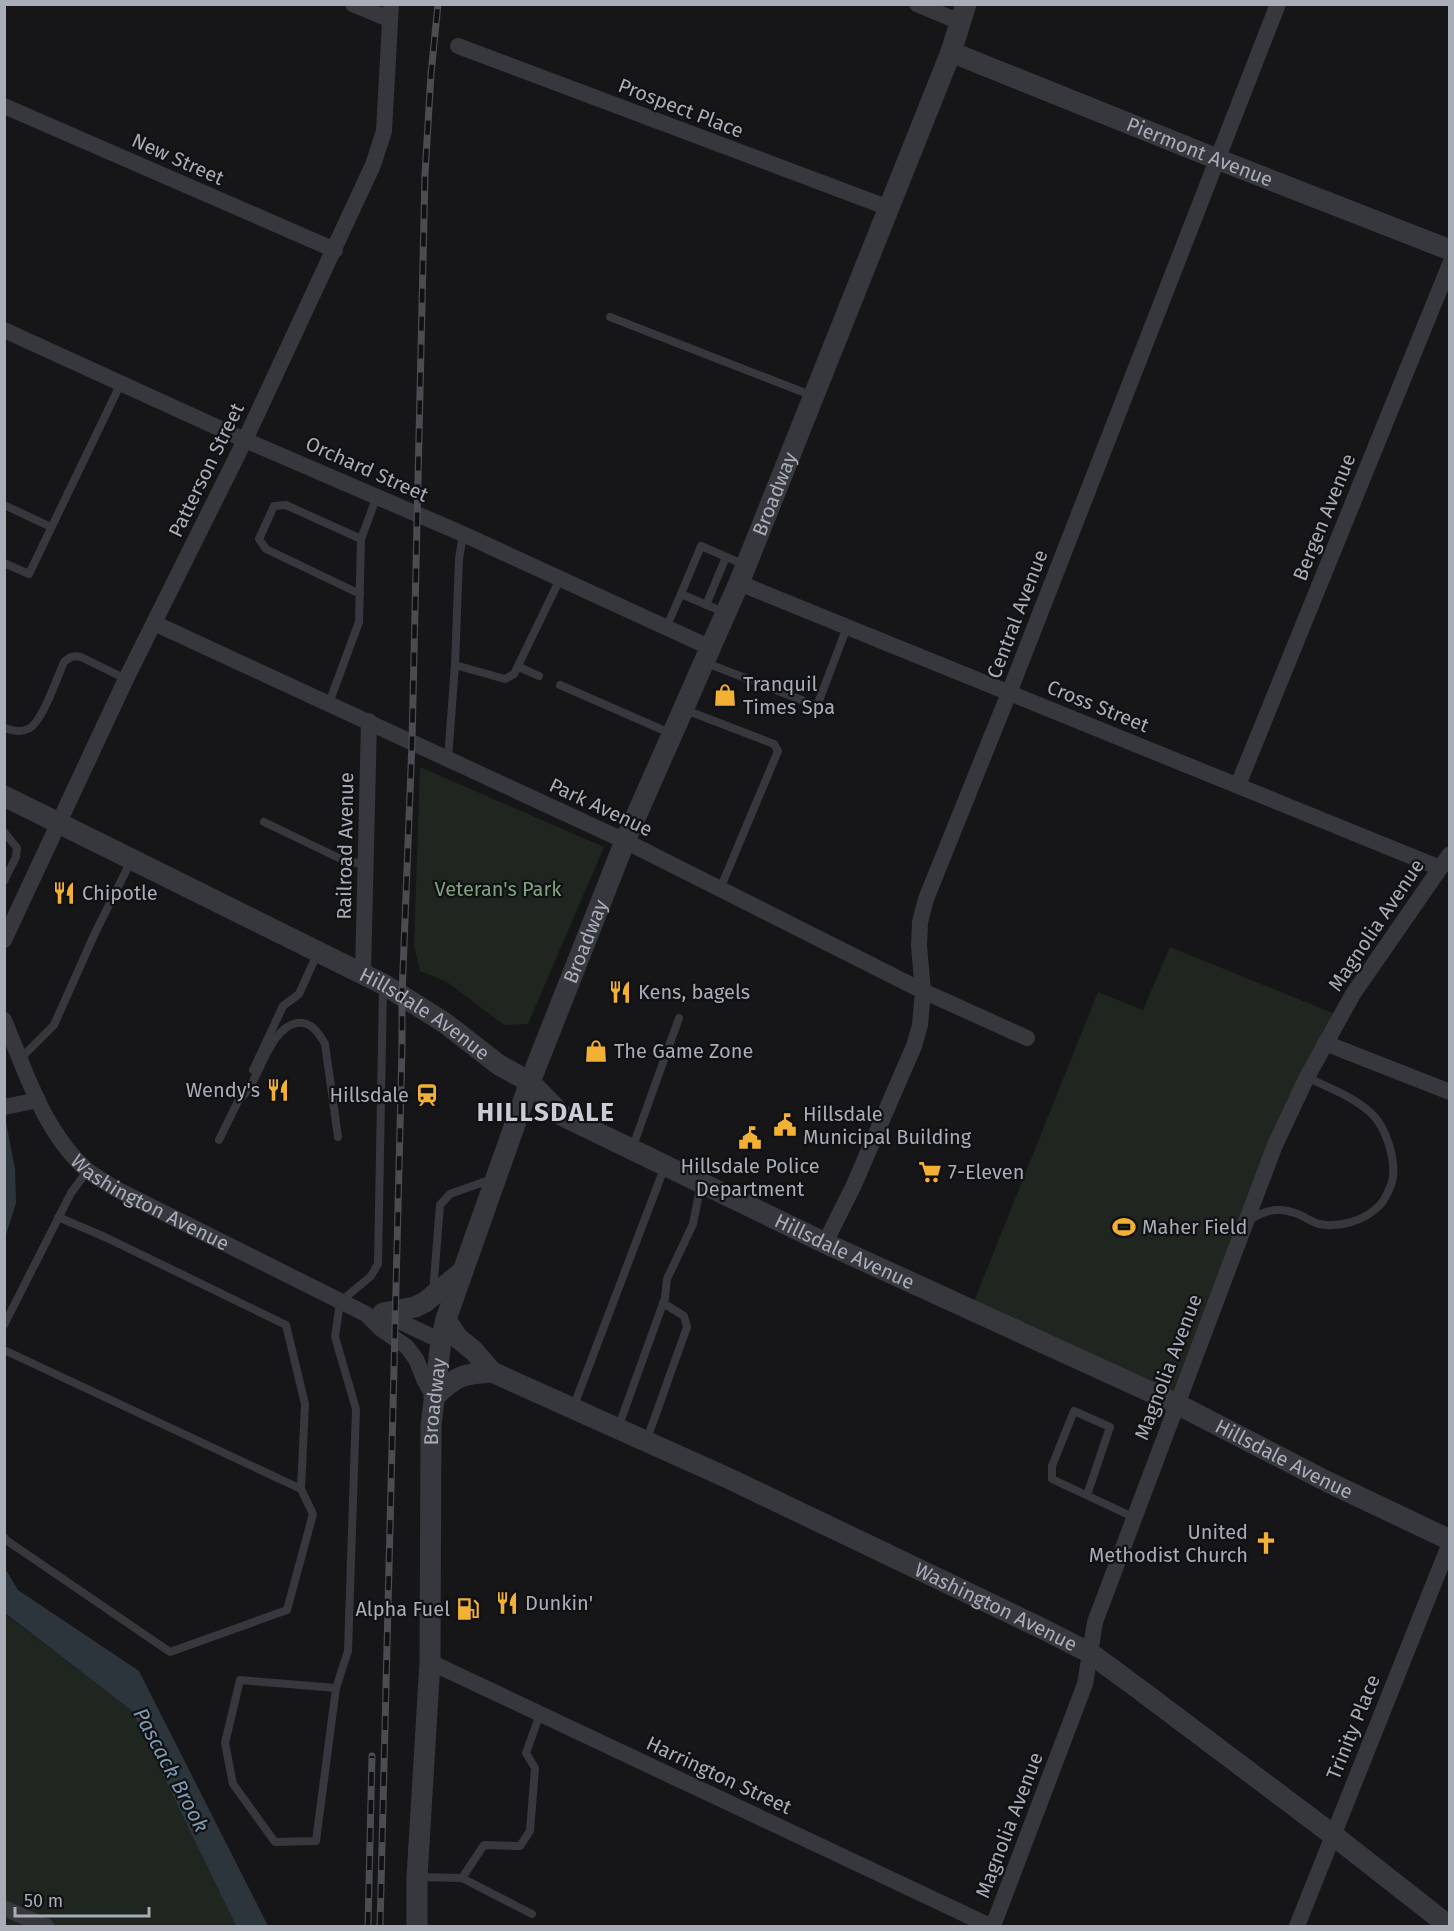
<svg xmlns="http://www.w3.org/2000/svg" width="1454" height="1931" font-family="'Fira Sans',sans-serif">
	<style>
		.green { fill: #1e261f }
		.water { fill: #2c353c }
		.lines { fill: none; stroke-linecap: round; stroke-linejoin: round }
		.service { stroke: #37383d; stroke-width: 8 }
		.minor { stroke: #37383d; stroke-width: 16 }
		.tertiary { stroke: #37383d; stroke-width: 21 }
		.rail-casing { stroke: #4a4c52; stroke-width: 7 }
		.rail { stroke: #111113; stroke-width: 4.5; stroke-dasharray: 14; stroke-linecap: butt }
		.labels { text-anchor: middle; stroke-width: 4.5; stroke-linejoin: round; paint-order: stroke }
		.street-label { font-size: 20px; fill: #a8adb8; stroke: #111113 }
		.poi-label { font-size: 20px; fill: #a8adb8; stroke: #111113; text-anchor: start }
		.park-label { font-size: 20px; fill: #7fa381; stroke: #111113 }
		.water-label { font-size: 21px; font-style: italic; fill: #7f9bb3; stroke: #111113 }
		.district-label { font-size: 26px; font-weight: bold; letter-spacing: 1.5px; fill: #c9ccd4; stroke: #111113 }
	</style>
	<rect width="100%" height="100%" fill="#161618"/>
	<!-- green -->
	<g class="green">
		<path d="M 420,767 L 604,847 L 528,1024 L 504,1025 L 447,982 L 420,971 L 414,945 Z"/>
		<path d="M 1170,947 L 1340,1016 L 1325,1043 L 1177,1404 L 971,1309 L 1098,992 L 1143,1010 Z"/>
		<path d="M 4,1613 L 132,1711 L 236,1926 L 5,1926 Z"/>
	</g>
	<!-- water -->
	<g class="water">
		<path d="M 4,1112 L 15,1169 L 16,1203 L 5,1238 Z"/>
		<path d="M 4,1567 L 18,1590 L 139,1671 L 268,1926 L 236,1926 L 132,1711 L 5,1613 Z"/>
	</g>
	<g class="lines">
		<!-- service -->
		<g class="service">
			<path d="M 610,317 L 813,396"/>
			<path d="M 4,505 L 51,527"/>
			<path d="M 4,563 L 29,574 L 121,383"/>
			<path d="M 360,594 L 266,549 L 259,539 L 274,506 L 286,505 L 361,539"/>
			<path d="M 706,605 L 726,557"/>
			<path d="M 726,613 L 681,594 L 701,546 L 745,565"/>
			<path d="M 666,628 L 681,594"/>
			<path d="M 704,662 L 817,706 L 847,627"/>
			<path d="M 455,665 L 505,679 L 514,674 L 560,579"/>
			<path d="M 519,667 L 539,676"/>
			<path d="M 560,685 L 672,734"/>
			<path d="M 329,703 L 359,622 L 361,539 L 377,496"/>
			<path d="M 683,709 L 774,744 L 778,751 L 720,889"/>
			<path d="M 4,728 C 12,730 20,733 28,729 C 42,723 57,678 64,662 C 70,657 73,655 81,657 L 126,679"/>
			<path d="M 448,759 L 455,665 L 459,559 L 463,534"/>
			<path d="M 264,822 L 341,859 L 365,865"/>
			<path d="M 4,832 L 17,848 L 16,857 L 4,881"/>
			<path d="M 20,1059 L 54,1025 L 95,933 L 132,859"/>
			<path d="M 253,1070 L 283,1006 L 299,994 L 318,952"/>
			<path d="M 238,1100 C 242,1097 246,1094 248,1090 C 261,1071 272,1027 297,1023 C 311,1021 319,1033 325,1044 L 338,1137"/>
			<path d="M 219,1140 L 241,1095"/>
			<path d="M 632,1149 L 679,1018"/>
			<path d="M 1250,1220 C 1266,1209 1280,1207 1298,1214 C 1305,1217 1312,1222 1319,1224 C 1339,1228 1364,1221 1379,1206 C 1385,1200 1392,1185 1393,1177 C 1395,1157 1386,1127 1371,1113 C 1353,1096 1328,1088 1307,1077"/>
			<path d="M 433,1292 L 440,1205 L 450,1194 L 492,1179"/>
			<path d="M 4,1325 L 71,1193 L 88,1170"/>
			<path d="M 4,1350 L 301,1489 L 305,1404 L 286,1325 L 105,1237 L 58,1217"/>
			<path d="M 573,1408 L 665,1166"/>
			<path d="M 618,1428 L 665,1298 L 667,1279 L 693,1224 L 701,1183"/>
			<path d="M 647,1439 L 687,1327 L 684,1316 L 663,1303"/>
			<path d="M 1087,1495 L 1110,1427 L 1074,1411 L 1052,1466 L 1052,1479 L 1133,1517"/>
			<path d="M 4,1537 L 6,1540 L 170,1652 L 287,1610 L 313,1514 L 301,1489"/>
			<path d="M 336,1688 L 240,1680 L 225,1743 L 233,1784 L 275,1842 L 316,1841 L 336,1688 L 348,1651 L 356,1409 L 335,1337 L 340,1302 L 371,1276 L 378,1264 L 383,987"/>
			<path d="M 418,1877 L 462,1878 L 532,1914"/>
			<path d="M 462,1878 L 484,1845 L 520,1846 L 530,1831 L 535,1768 L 526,1753 L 540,1714"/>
		</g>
		<!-- minor -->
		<g class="minor">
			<path d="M 353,4 L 389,19"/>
			<path d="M 917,4 L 960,22"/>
			<path d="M 458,46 L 889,208"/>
			<path d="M 4,106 L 335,250"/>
			<path d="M 4,330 L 245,440 L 463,534 L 711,648"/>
			<path d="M 739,583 L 1440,868"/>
			<path d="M 154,623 L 625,841 L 923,991 L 1027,1038"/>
			<path d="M 1238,785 L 1450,264"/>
			<path d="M 4,940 L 126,679 L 245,440 L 373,165 L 384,131 L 391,4"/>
			<path d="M 363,973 L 369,721"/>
			<path id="s1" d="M 4,1020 C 26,1072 44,1133 88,1171 C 96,1177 107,1183 116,1189 L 366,1314 L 381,1329 L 407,1347 L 416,1359 L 424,1379 L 434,1397"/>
			<path d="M 1325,1043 L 1450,1092"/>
			<path d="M 4,1107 L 38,1100"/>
			<path d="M 825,1243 L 853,1187 L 914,1046 L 920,1025 L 923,991 L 919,946 L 920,922 L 926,899 L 1009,693 L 1278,4"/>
			<path d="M 379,1314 L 395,1319 L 441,1341"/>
			<path d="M 430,1662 L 990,1926"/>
			<path d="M 4,1908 L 46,1926"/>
			<path d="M 993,1926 L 1085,1684 L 1095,1622 L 1275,1145 L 1307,1077 L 1353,994 L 1450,854"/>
			<path d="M 1297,1926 L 1450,1543"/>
		</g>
		<!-- tertiary -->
		<g class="tertiary">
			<path id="s2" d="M 951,52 L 1217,159 L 1450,250"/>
			<path id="s3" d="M 4,796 L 383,984 L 445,1023 L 499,1065 L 530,1082 L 563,1116 L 825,1243 L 1177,1404 L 1328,1482 L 1450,1540"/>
			<path d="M 383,1313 L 415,1307 L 425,1302 L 462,1272"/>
			<path id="s4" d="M 446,1320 L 458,1338 L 474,1351 L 492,1372 L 730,1479 L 1041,1628 L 1090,1653 L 1143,1692 L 1333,1835 L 1449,1926"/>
			<path d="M 434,1397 C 456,1376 462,1374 492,1372"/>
			<path id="s5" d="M 417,1926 L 417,1877 L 430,1662 L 431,1426 L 441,1341 L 446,1319 L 530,1082 L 625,841 L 739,583 L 951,52 L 966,4"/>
		</g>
		<!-- rail casing -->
		<g class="rail-casing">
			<g id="rail">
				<path d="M 368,1926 L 372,1756"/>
				<path d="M 380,1926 L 402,1048 L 402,996 L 412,742 L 425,174 L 431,74 L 438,4"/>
			</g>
		</g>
		<!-- rail -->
		<use href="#rail" class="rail"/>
	</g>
	<!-- icons -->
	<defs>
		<g id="shop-bare" transform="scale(1.8)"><path d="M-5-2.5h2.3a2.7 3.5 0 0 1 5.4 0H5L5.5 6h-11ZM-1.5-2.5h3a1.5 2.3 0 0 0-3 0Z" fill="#f2b134" stroke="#111113" stroke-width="2.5" paint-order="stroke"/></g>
		<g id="restaurant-bare" transform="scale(1.8)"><path d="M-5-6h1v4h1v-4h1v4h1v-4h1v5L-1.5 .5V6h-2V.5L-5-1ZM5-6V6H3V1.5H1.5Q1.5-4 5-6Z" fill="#f2b134" stroke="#111113" stroke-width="2.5" paint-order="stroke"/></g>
		<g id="station-bare" transform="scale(1.8)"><path d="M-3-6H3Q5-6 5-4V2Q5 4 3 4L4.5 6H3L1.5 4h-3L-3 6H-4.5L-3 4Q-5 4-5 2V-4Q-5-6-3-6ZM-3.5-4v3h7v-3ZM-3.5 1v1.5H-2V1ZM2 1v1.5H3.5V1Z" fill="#f2b134" stroke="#111113" stroke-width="2.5" paint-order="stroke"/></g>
		<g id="civic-bare" transform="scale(1.8)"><path d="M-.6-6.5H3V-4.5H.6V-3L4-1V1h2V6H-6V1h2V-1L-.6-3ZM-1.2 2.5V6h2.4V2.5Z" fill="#f2b134" stroke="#111113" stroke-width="2.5" paint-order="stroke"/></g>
		<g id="supermarket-bare" transform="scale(1.8)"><path d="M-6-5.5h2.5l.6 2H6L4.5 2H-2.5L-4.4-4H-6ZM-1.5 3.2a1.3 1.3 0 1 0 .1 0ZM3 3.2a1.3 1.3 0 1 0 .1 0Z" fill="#f2b134" stroke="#111113" stroke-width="2.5" paint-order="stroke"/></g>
		<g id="stadium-bare" transform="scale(1.8)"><path d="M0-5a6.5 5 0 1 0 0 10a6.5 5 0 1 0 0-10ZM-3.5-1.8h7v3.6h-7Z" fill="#f2b134" stroke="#111113" stroke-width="2.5" paint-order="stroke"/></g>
		<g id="church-bare" transform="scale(1.8)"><path d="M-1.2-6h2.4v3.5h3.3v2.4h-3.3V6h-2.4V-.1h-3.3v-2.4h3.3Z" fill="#f2b134" stroke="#111113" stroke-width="2.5" paint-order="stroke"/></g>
		<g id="fuel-bare" transform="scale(1.8)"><path d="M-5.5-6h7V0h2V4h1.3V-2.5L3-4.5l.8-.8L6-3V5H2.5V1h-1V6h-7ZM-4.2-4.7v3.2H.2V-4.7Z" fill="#f2b134" stroke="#111113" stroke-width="2.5" paint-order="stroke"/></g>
	</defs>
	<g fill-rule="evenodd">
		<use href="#shop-bare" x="725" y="695"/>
		<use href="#restaurant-bare" x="64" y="893"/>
		<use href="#restaurant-bare" x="620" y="992"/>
		<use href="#shop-bare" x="596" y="1051"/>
		<use href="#restaurant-bare" x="278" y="1090"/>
		<use href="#station-bare" x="427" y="1095"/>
		<use href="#civic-bare" x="785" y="1125"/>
		<use href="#civic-bare" x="750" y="1138"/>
		<use href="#supermarket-bare" x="930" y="1172"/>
		<use href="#stadium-bare" x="1124" y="1227"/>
		<use href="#church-bare" x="1266" y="1543"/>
		<use href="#restaurant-bare" x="507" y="1603"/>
		<use href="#fuel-bare" x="468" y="1609"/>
	</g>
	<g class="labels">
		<!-- street labels -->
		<g class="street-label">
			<text transform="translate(681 108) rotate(21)" y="7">Prospect Place</text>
			<text dy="7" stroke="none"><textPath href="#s2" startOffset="268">Piermont Avenue</textPath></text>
			<text transform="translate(178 159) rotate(24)" y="7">New Street</text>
			<text transform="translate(367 469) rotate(24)" y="7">Orchard Street</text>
			<text transform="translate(206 470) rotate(-64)" y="7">Patterson Street</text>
			<text dy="7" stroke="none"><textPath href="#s5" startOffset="1497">Broadway</textPath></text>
			<text transform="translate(1324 517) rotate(-68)" y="7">Bergen Avenue</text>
			<text transform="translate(1017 614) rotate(-69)" y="7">Central Avenue</text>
			<text transform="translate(1098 706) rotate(22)" y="7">Cross Street</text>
			<text transform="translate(601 807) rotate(25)" y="7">Park Avenue</text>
			<text transform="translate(345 846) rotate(-89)" y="7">Railroad Avenue</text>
			<text transform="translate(1376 925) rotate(-56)" y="7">Magnolia Avenue</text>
			<text dy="7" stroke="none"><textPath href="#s5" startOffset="1011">Broadway</textPath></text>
			<text dy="7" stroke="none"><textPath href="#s3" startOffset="474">Hillsdale Avenue</textPath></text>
			<text dy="7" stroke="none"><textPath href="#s1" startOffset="244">Washington Avenue</textPath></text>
			<text dy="7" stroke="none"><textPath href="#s3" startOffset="960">Hillsdale Avenue</textPath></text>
			<text transform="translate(1168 1367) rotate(-69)" y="7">Magnolia Avenue</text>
			<text dy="7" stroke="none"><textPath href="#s5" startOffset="525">Broadway</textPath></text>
			<text dy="7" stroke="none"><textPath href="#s3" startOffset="1446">Hillsdale Avenue</textPath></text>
			<text dy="7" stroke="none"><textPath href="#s4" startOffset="626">Washington Avenue</textPath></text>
			<text transform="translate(1353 1727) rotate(-68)" y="7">Trinity Place</text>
			<text transform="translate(719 1775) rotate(25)" y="7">Harrington Street</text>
			<text transform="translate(1009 1825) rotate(-69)" y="7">Magnolia Avenue</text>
		</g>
		<!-- poi labels -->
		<g class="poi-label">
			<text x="743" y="691">Tranquil<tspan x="743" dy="23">Times Spa</tspan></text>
			<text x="82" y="900">Chipotle</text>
			<text x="638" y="999">Kens, bagels</text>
			<text x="614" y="1058">The Game Zone</text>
			<text x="260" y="1097" text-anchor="end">Wendy's</text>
			<text x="409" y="1102" text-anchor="end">Hillsdale</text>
			<text x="803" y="1121">Hillsdale<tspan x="803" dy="23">Municipal Building</tspan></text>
			<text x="750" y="1173" text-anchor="middle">Hillsdale Police<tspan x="750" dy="23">Department</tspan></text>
			<text x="948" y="1179">7-Eleven</text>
			<text x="1142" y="1234">Maher Field</text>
			<text x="1248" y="1539" text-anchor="end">United<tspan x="1248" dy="23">Methodist Church</tspan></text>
			<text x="525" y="1610">Dunkin'</text>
			<text x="450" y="1616" text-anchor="end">Alpha Fuel</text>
		</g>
		<!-- park labels -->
		<g class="park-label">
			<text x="498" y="896">Veteran's Park</text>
		</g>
		<!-- water labels -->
		<g class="water-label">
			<text transform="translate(171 1770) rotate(62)" y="7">Pascack Brook</text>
		</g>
		<!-- district labels -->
		<g class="district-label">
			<text x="546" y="1121">HILLSDALE</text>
		</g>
	</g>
	<!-- border -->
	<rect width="1454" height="1931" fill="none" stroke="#a8adb8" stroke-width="12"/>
	<!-- scale -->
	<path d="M15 1907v9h134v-9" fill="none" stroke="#a8adb8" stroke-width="3"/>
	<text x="24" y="1907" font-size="18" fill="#a8adb8" stroke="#111113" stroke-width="4.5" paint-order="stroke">50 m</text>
</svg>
